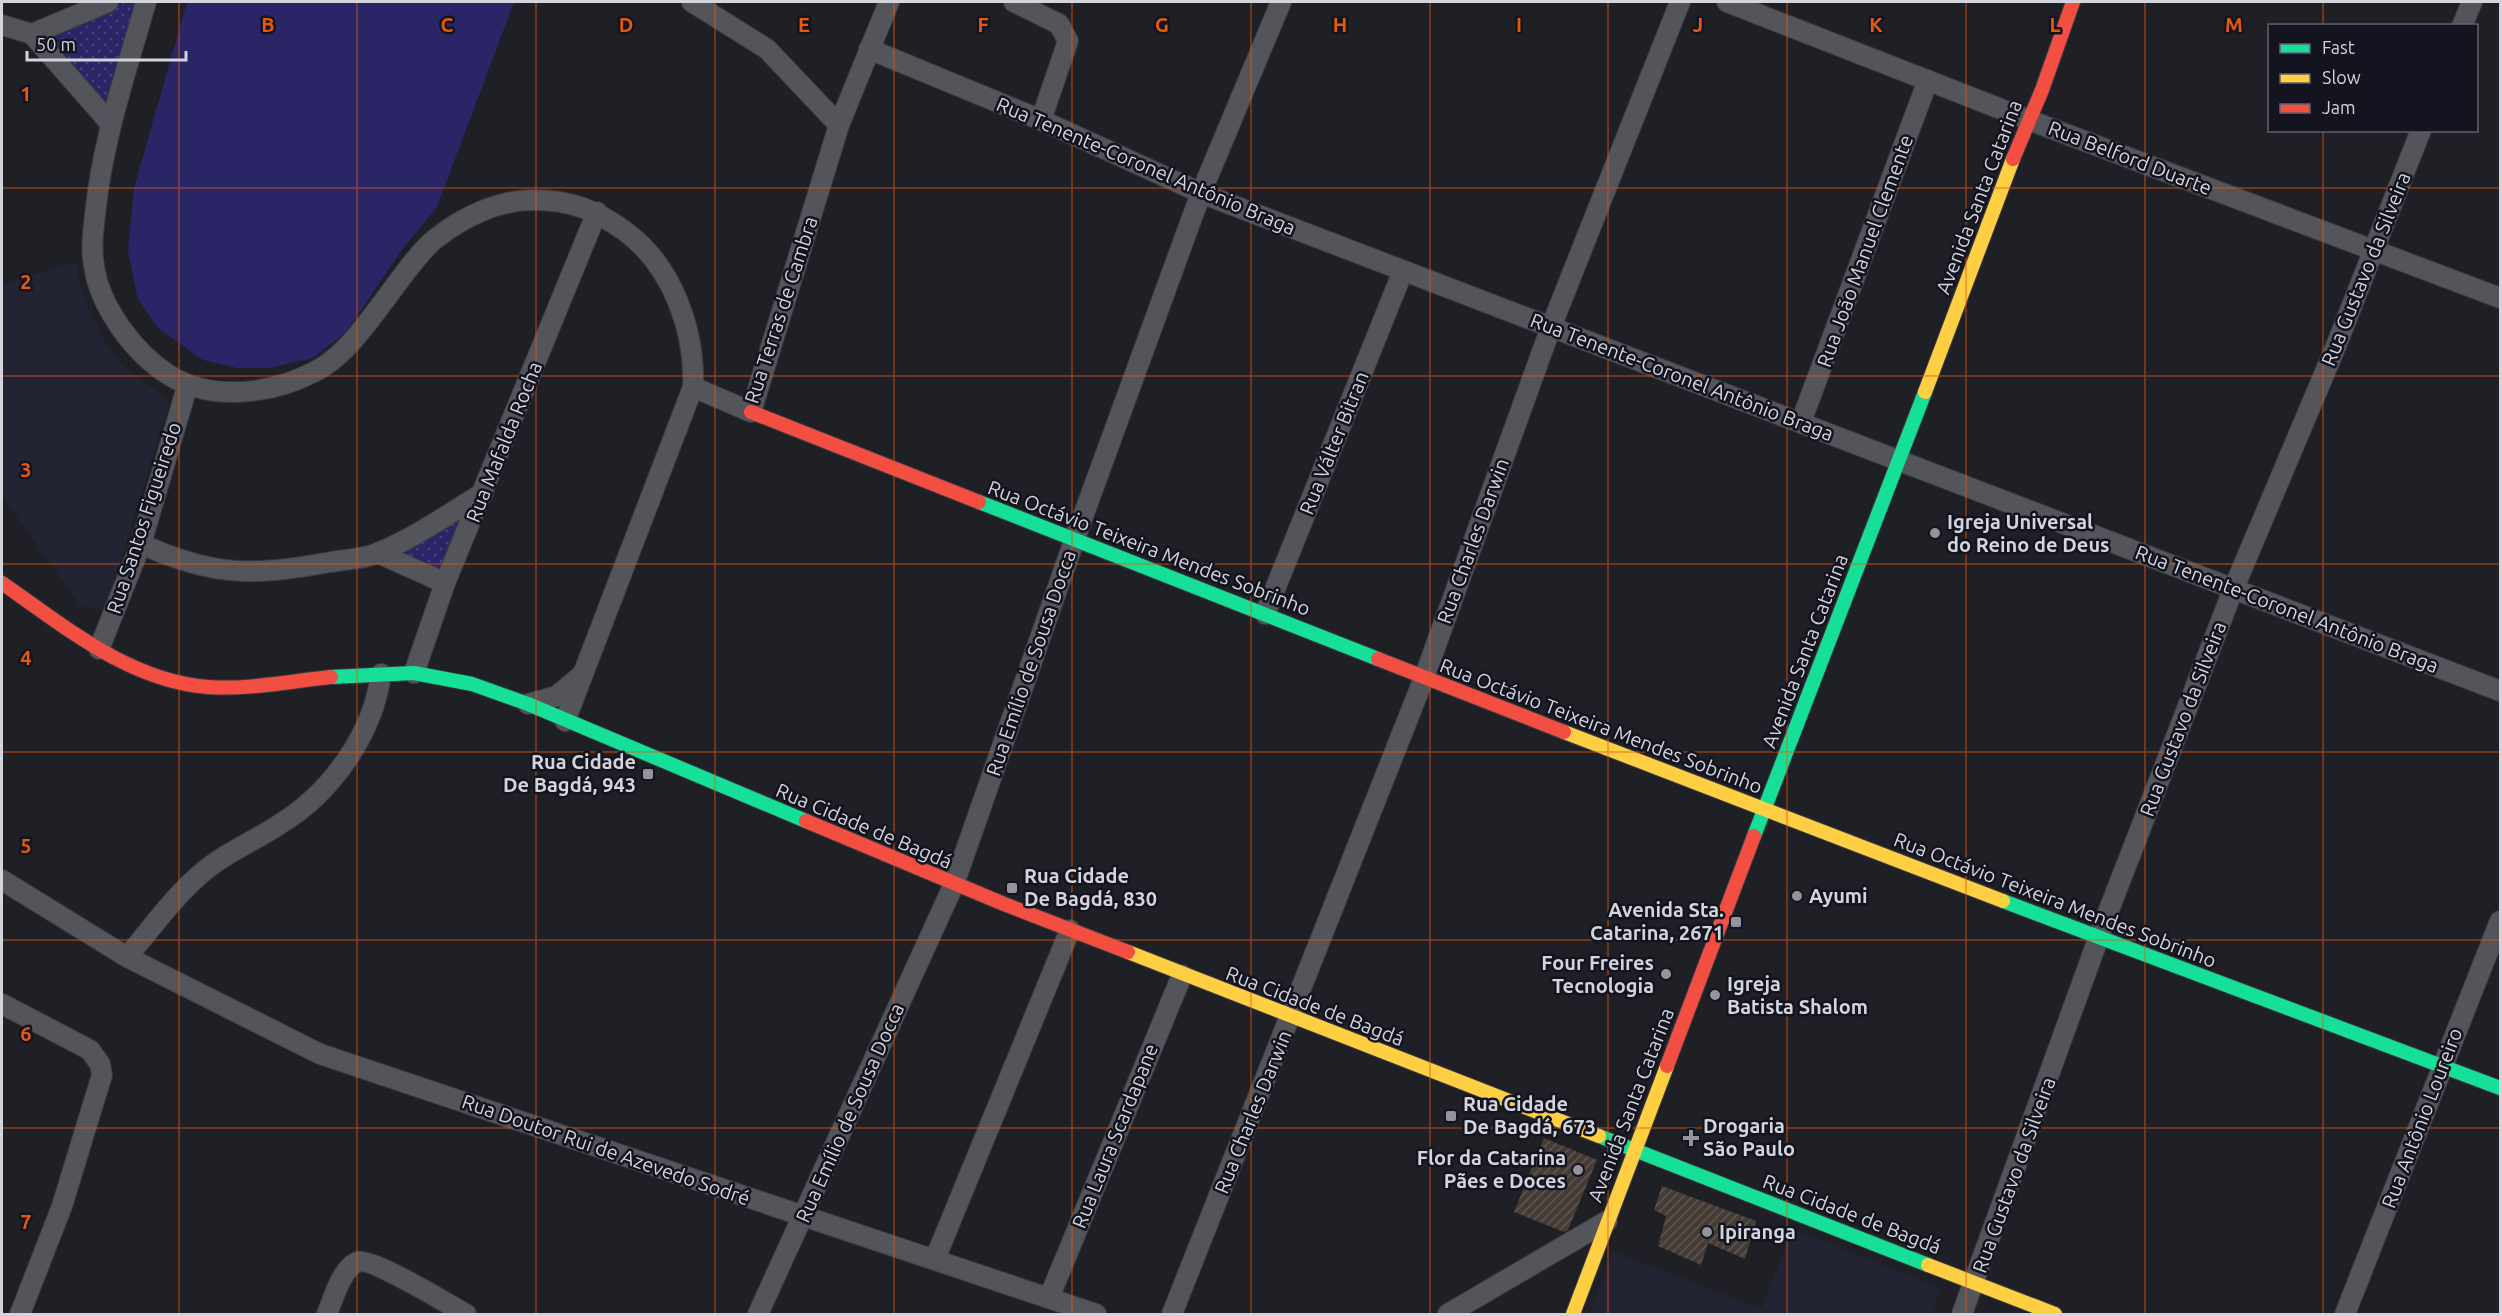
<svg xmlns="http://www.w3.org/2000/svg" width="2502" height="1316" font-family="Ubuntu,sans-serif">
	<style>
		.built { fill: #222333 }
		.green { fill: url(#green-dots) }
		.pitch { fill: #2a2566 }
		.building { fill: url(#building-hatch) }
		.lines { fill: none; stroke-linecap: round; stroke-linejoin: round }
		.street-casing { stroke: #393a40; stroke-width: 22 }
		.fast-casing { stroke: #393a40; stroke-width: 16 }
		.slow-casing { stroke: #393a40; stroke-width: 16 }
		.jam-casing { stroke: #393a40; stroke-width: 16 }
		.street { stroke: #54555a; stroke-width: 20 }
		.fast { stroke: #16e098; stroke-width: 14 }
		.slow { stroke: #ffcf43; stroke-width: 14 }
		.jam { stroke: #f24e42; stroke-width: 14 }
		.grid { fill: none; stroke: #e8590c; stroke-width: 1.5; stroke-opacity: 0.55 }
		.poi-dot { fill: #94959c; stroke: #13141f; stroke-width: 2 }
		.labels { text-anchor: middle; stroke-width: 5; stroke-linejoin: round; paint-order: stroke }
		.street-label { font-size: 20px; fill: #d3d4dc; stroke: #13141f }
		.poi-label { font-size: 20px; font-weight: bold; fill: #d3d4dc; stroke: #13141f; text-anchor: start }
		.grid-label { font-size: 20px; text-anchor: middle; font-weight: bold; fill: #e8590c; stroke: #13141f; stroke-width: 5; stroke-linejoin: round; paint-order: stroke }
	</style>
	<defs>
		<pattern id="green-dots" width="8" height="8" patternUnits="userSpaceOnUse" patternTransform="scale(1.5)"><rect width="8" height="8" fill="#2a2566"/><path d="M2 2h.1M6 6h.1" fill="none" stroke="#48447b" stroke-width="1.8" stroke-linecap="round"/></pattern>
		<pattern id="building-hatch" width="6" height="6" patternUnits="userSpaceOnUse" patternTransform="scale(1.5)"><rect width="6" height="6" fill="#463c36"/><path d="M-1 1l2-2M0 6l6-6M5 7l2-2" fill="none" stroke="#605752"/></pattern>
	</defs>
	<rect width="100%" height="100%" fill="#1f2026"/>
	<!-- built -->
	<g class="built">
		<path d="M 77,262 L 79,283 L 86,304 L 108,347 L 122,365 L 170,401 L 105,610 L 80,605 L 2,496 L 2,284 Z"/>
		<path d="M 1793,1229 L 1942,1288 L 1931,1314 L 1590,1314 L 1613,1251 L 1761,1309 Z"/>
	</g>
	<!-- green -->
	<g class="green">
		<path d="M 124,2 L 153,2 L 111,153 L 78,92 L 32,43 Z"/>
		<path d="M 470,508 L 445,574 L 390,555 Z"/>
	</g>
	<!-- pitch -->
	<path class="pitch" d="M 187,2 L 514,2 L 437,207 L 401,251 L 347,331 L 313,358 L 269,368 L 237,368 L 203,360 L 158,328 L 138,299 L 128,252 L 134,188 Z"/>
	<!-- building -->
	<g class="building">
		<path d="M 1544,1138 L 1597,1160 L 1568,1230 L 1564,1232 L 1514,1212 Z"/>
		<path d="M 1662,1186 L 1756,1221 L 1745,1259 L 1708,1243 L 1701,1265 L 1658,1246 L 1666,1216 L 1654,1210 Z"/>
	</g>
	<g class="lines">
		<!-- street casing -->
		<g class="street-casing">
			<g id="street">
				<path d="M 146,2 C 126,72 102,142 95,215 C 93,232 91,249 94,266 C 100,307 134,353 169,375 C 212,402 271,394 314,372 C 339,359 355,339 371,318 C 388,297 416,254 435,239 C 463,217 498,200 533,200 C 571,200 596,210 626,232 C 673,267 695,331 693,387"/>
				<path d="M 692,2 L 767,49 L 839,125"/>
				<path d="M 1014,2 L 1059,24 L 1068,41 L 1041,120"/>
				<path d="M 1727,2 L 2029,120 L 2500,298"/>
				<path d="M 2,25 L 32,34 L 111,124"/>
				<path d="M 2462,26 L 2472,2"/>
				<path d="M 32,34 L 108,2"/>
				<path d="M 869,49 L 1041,120 L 1201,193 L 2500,691"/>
				<path d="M 1801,422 L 1928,80"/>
				<path d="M 141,544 C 214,577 253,576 331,562 C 347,559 366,559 380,552 C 416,537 450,513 483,493"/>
				<path d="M 378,553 L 445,583"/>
				<path d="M 1265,614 L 1403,271"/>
				<path d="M 99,649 L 141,544 L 187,387"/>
				<path d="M 414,673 L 445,583 L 597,212"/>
				<path d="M 528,704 L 557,696 L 582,675"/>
				<path d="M 565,721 L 693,387 L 751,412 L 839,125 L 889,2"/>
				<path d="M 2,880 L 127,957 L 320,1054 L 1096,1314"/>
				<path d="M 127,957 C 151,929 174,896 203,872 C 226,852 255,841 280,824 C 332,792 373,734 381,674"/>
				<path d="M 2,1004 L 90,1050 L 100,1064 L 102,1075 L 62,1206 L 20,1314"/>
				<path d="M 935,1259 L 1070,930"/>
				<path d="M 1049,1298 L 1182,975"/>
				<path d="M 327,1314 C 333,1300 341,1269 357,1262 C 372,1257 449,1305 466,1314"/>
				<path d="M 758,1314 L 954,884 L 1074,541 L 1201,193 L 1281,2"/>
				<path d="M 1172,1314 L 1424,678 L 1551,327 L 1680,2"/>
				<path d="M 1448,1314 L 1607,1221"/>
				<path d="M 1962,1314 L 2105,920 L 2233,590 L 2336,346 L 2421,130"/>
				<path d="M 2345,1314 L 2500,921"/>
			</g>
		</g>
		<!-- fast casing -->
		<g class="fast-casing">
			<g id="fast">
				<path d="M 979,502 L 1378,659"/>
				<path d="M 331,677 L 414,673 L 472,684 L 528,704 L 806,821"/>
				<path d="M 1754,836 L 1925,392"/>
				<path d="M 2003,901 L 2500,1088"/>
				<path d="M 1599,1136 L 1928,1265"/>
			</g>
		</g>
		<!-- slow casing -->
		<g class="slow-casing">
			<g id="slow">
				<path d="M 1925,392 L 2013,159"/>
				<path d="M 1564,732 L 2003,901"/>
				<path d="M 1128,952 L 1599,1136"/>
				<path d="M 1928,1265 L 2055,1314"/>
				<path d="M 1573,1314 L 1667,1066"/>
			</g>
		</g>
		<!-- jam casing -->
		<g class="jam-casing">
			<g id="jam">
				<path d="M 2013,159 L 2042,90 L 2073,2"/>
				<path d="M 751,412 L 979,502"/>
				<path d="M 2,583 C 64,626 129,681 208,687 C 249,690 291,681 331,677"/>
				<path d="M 1378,659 L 1564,732"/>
				<path d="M 806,821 L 1004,904 L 1128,952"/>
				<path d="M 1667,1066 L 1754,836"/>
			</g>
		</g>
		<!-- street -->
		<use href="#street" class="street"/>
		<!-- fast -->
		<use href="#fast" class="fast"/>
		<!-- slow -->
		<use href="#slow" class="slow"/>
		<!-- jam -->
		<use href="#jam" class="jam"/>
	</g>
	<!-- grid -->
	<path class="grid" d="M 179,2 L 179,1314M 357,2 L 357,1314M 536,2 L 536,1314M 715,2 L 715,1314M 894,2 L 894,1314M 1072,2 L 1072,1314M 1251,2 L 1251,1314M 1430,2 L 1430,1314M 1608,2 L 1608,1314M 1787,2 L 1787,1314M 1966,2 L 1966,1314M 2145,2 L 2145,1314M 2323,2 L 2323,26M 2323,130 L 2323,1314M 2,188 L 2500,188M 2,376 L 2500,376M 2,564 L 2500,564M 2,752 L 2500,752M 2,940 L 2500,940M 2,1128 L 2500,1128"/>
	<!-- markers -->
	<g class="poi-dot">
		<circle cx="1935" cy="533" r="6"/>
		<rect x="642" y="768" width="12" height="12" rx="3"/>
		<rect x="1006" y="882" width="12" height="12" rx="3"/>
		<circle cx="1797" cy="896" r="6"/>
		<rect x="1730" y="916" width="12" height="12" rx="3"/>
		<circle cx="1666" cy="974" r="6"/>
		<circle cx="1715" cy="995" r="6"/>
		<rect x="1445" y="1110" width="12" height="12" rx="3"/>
		<path d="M1688 1129h6v6h6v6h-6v6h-6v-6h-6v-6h6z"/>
		<circle cx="1578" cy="1170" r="6"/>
		<circle cx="1707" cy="1232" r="6"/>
	</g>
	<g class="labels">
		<!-- street labels -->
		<g class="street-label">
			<text transform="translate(2130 158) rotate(21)" y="7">Rua Belford Duarte</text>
			<text transform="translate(1146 166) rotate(23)" y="7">Rua Tenente-Coronel Antônio Braga</text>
			<text transform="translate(1979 197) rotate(-69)" y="7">Avenida Santa Catarina</text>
			<text transform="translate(1865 251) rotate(-70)" y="7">Rua João Manuel Clemente</text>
			<text transform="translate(2366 269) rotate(-68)" y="7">Rua Gustavo da Silveira</text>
			<text transform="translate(781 310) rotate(-72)" y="7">Rua Terras de Cambra</text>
			<text transform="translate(1682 377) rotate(21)" y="7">Rua Tenente-Coronel Antônio Braga</text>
			<text transform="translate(504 442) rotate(-68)" y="7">Rua Mafalda Rocha</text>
			<text transform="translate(1334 443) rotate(-68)" y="7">Rua Válter Bitran</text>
			<text transform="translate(144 518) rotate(-72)" y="7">Rua Santos Figueiredo</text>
			<text transform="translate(1473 541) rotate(-70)" y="7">Rua Charles Darwin</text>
			<text transform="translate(1149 548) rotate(21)" y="7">Rua Octávio Teixeira Mendes Sobrinho</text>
			<text transform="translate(2287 609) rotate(21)" y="7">Rua Tenente-Coronel Antônio Braga</text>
			<text transform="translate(1805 651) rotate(-69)" y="7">Avenida Santa Catarina</text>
			<text transform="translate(1031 663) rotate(-71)" y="7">Rua Emílio de Sousa Docca</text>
			<text transform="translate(2183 719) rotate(-69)" y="7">Rua Gustavo da Silveira</text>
			<text transform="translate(1601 726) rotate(21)" y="7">Rua Octávio Teixeira Mendes Sobrinho</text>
			<text transform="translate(864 826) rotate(23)" y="7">Rua Cidade de Bagdá</text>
			<text transform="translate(2055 900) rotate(21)" y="7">Rua Octávio Teixeira Mendes Sobrinho</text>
			<text transform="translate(1315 1006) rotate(21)" y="7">Rua Cidade de Bagdá</text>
			<text transform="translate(1631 1105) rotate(-69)" y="7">Avenida Santa Catarina</text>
			<text transform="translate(1253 1112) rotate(-68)" y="7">Rua Charles Darwin</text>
			<text transform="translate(850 1113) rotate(-66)" y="7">Rua Emílio de Sousa Docca</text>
			<text transform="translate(2422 1118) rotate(-69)" y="7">Rua Antônio Loureiro</text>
			<text transform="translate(1115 1136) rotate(-68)" y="7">Rua Laura Scardapane</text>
			<text transform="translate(606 1150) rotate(19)" y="7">Rua Doutor Rui de Azevedo Sodré</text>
			<text transform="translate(2014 1175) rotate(-70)" y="7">Rua Gustavo da Silveira</text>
			<text transform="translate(1852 1214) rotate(21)" y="7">Rua Cidade de Bagdá</text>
		</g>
		<!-- poi labels -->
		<g class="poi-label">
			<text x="1947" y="529">Igreja Universal<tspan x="1947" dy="23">do Reino de Deus</tspan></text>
			<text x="636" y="769" text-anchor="end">Rua Cidade<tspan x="636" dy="23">De Bagdá, 943</tspan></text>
			<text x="1024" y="883">Rua Cidade<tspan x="1024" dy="23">De Bagdá, 830</tspan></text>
			<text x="1809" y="903">Ayumi</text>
			<text x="1724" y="917" text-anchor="end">Avenida Sta.<tspan x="1724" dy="23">Catarina, 2671</tspan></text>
			<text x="1654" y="970" text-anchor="end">Four Freires<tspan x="1654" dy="23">Tecnologia</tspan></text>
			<text x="1727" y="991">Igreja<tspan x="1727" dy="23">Batista Shalom</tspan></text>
			<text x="1463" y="1111">Rua Cidade<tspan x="1463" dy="23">De Bagdá, 673</tspan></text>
			<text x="1703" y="1133">Drogaria<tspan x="1703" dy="23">São Paulo</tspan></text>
			<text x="1566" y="1165" text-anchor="end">Flor da Catarina<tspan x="1566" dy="23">Pães e Doces</tspan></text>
			<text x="1719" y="1239">Ipiranga</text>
		</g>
	</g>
	<g class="grid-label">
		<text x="268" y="32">B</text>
		<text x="447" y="32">C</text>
		<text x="626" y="32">D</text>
		<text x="804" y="32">E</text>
		<text x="983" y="32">F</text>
		<text x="1162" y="32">G</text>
		<text x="1340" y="32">H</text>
		<text x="1519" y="32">I</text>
		<text x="1698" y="32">J</text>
		<text x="1876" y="32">K</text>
		<text x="2055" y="32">L</text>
		<text x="2234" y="32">M</text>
		<text x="26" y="101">1</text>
		<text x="26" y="289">2</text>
		<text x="26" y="477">3</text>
		<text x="26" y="665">4</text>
		<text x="26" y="853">5</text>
		<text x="26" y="1041">6</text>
		<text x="26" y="1229">7</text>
	</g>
	<!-- border -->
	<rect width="2502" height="1316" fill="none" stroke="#d3d4dc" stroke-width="6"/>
	<!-- legend -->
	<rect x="2268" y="24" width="210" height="108" fill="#13141f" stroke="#60616b" stroke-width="1.5"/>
	<rect x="2280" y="44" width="30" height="9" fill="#16e098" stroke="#60616b" stroke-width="1.5"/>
	<text x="2322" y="54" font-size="18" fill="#d3d4dc">Fast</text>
	<rect x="2280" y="74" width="30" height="9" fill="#ffcf43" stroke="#60616b" stroke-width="1.5"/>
	<text x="2322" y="84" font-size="18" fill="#d3d4dc">Slow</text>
	<rect x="2280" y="104" width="30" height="9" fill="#f24e42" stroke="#60616b" stroke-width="1.5"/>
	<text x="2322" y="114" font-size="18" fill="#d3d4dc">Jam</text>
	<!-- scale -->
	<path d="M27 51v9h159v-9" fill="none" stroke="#d3d4dc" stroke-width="3"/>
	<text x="36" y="51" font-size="18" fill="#d3d4dc" stroke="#13141f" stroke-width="4.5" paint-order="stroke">50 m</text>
</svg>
